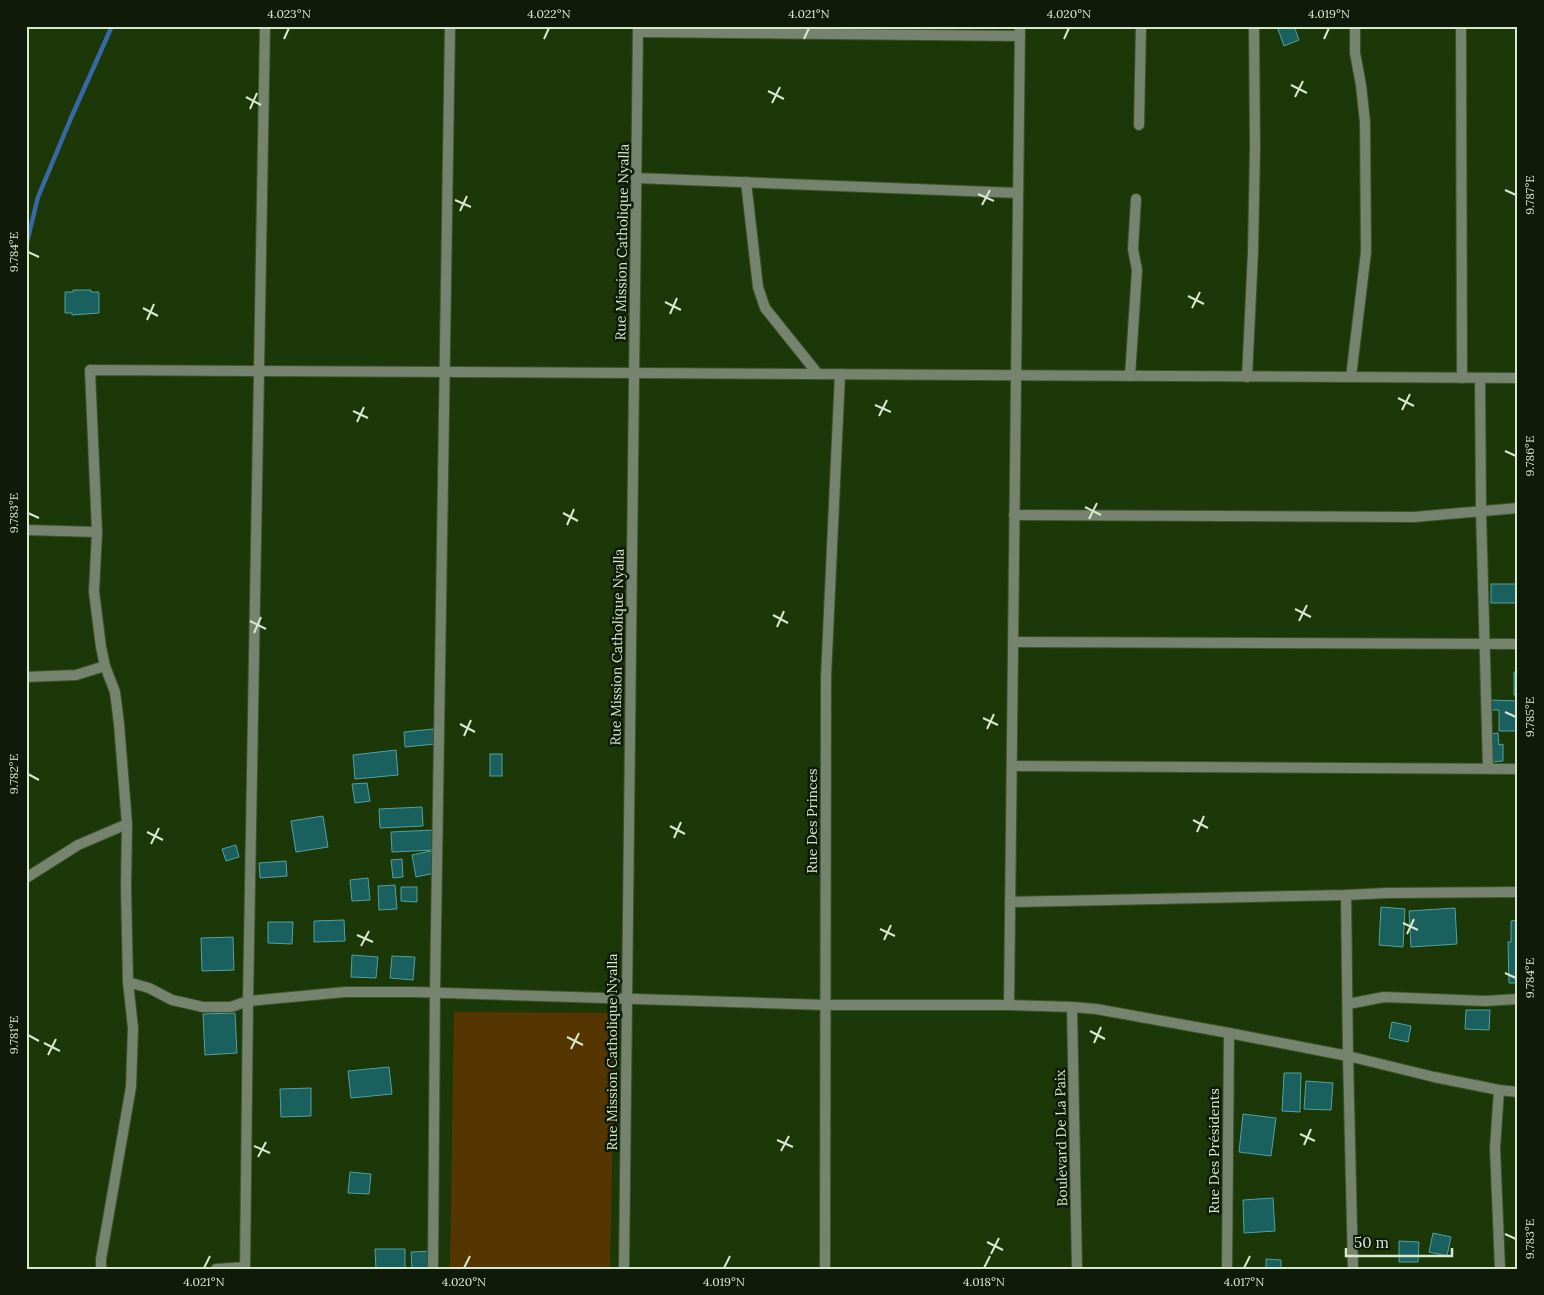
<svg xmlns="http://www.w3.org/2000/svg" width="1544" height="1295" font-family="Lora,serif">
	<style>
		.green { fill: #553600 }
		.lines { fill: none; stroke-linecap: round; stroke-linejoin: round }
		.stream { stroke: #3669a6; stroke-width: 4.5 }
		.building { fill: #19605f; stroke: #53a2a2 }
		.street-casing { stroke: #3a5328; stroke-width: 12 }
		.street { stroke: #76836e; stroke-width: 10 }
		.ticks { fill: none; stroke: #d8e9cf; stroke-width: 2 }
		.labels { text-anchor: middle; stroke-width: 5; stroke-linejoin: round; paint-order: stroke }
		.street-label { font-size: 14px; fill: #d8e9cf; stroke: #0f1b08 }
		.neatline { fill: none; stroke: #d8e9cf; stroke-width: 2 }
		.ticks-label { font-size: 12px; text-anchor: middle; fill: #d8e9cf }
	</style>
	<rect width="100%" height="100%" fill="#1c3708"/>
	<!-- green -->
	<path class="green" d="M 454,1012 L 615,1013 L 610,1269 L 450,1269 Z"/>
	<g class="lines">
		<!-- stream -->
		<path class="stream" d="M 26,246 L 38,197 L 71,118 L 112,26"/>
	</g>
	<!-- building -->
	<g class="building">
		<path d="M 1285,26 L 1294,26 L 1299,40 L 1284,46 L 1278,29 Z"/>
		<path d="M 73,290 L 91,290 L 91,292 L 99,292 L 99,313 L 72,315 L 72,313 L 65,313 L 65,292 L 73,292 Z"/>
		<rect x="1491" y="584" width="27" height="19"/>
		<path d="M 1514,672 L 1518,672 L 1518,696 L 1514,695 Z"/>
		<path d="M 1490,700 L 1518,701 L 1518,731 L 1499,731 L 1499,710 L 1490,710 Z"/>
		<path d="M 433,729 L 435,744 L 405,747 L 404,732 Z"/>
		<path d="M 1498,733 L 1499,745 L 1503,744 L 1503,761 L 1492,762 L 1490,734 Z"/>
		<path d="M 396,750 L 398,775 L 355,779 L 353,755 Z"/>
		<rect x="490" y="754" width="12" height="22"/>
		<path d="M 367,783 L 370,801 L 355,803 L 352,784 Z"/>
		<path d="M 422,807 L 423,826 L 380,828 L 379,809 Z"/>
		<path d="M 323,816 L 328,847 L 296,852 L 291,821 Z"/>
		<path d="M 434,830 L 435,850 L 392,852 L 391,832 Z"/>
		<path d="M 236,845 L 239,857 L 226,861 L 222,849 Z"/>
		<path d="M 431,851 L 435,873 L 416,877 L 412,855 Z"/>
		<path d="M 402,859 L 403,877 L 393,878 L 391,860 Z"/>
		<path d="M 286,861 L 287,876 L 260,878 L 259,863 Z"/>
		<path d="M 368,878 L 370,900 L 352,901 L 350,880 Z"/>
		<path d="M 395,885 L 397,909 L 379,910 L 378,886 Z"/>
		<path d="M 401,887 L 417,887 L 417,902 L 401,901 Z"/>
		<path d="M 1381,907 L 1405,909 L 1403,947 L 1379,945 Z"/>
		<path d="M 1455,908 L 1457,944 L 1411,947 L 1409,911 Z"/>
		<path d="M 344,920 L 345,941 L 314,942 L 314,921 Z"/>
		<path d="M 1518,920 L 1518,983 L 1509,983 L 1508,942 L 1511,942 L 1511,921 Z"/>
		<path d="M 268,922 L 293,922 L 292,944 L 268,943 Z"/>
		<path d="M 233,937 L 234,970 L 202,971 L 201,938 Z"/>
		<path d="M 352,955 L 378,957 L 376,978 L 351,977 Z"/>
		<path d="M 392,956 L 415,957 L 413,980 L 390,978 Z"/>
		<path d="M 1466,1010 L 1490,1010 L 1489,1030 L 1465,1029 Z"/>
		<path d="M 235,1013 L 237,1053 L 205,1055 L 203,1014 Z"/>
		<path d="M 1392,1022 L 1411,1026 L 1408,1042 L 1389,1038 Z"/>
		<path d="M 389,1067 L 392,1094 L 351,1098 L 348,1071 Z"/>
		<path d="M 1284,1073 L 1301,1073 L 1300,1112 L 1282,1111 Z"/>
		<path d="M 1306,1081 L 1333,1083 L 1331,1110 L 1304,1109 Z"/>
		<path d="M 311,1088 L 311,1116 L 281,1117 L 280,1089 Z"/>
		<path d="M 1243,1114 L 1276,1118 L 1271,1156 L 1239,1152 Z"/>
		<path d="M 350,1172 L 371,1174 L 369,1194 L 348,1193 Z"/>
		<path d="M 1273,1198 L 1275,1231 L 1244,1233 L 1243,1200 Z"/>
		<path d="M 1433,1233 L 1451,1237 L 1447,1256 L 1429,1252 Z"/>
		<path d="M 1399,1241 L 1419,1242 L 1418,1262 L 1399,1262 Z"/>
		<path d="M 375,1249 L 405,1249 L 405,1269 L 376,1269 Z"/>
		<path d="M 430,1251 L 430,1269 L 412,1269 L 411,1252 Z"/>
		<path d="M 1266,1259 L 1281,1260 L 1281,1269 L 1266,1269 Z"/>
	</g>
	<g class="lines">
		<!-- street casing -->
		<g class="street-casing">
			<g id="street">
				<path d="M 1461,26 L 1462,378"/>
				<path d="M 638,32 L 1020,36"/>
				<path d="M 1139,125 L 1141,26"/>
				<path d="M 636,178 L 1018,193"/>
				<path d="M 746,182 L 758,287 L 765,308 L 818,374"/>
				<path d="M 1130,376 L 1137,270 L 1133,249 L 1136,199"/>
				<path d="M 1247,377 L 1253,252 L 1255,148 L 1254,26"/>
				<path d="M 1351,377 L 1366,252 L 1365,122 L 1361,85 L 1355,53 L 1355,26"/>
				<path d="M 1480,378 L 1481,511 L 1488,768"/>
				<path d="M 1014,515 L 1414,517 L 1518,508"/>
				<path d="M 26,530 L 97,532"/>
				<path d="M 1013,642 L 1518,644"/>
				<path d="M 26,677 L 76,675 L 105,666"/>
				<path d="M 1012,766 L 1518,769"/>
				<path d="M 26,878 L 78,845 L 127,824"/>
				<path d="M 1346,895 L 1348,1056 L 1353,1269"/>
				<path d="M 1010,902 L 1346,895 L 1387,893 L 1518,892"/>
				<path d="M 128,982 L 149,988 L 172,1000 L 203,1007 L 231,1007 L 248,1001 L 345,992 L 414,992 L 825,1005 L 1009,1005 L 1072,1007 L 1096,1009 L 1229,1033 L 1348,1056 L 1434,1077 L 1499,1090 L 1518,1092"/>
				<path d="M 1348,1004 L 1384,997 L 1485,1001 L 1518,999"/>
				<path d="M 1009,1005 L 1020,26"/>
				<path d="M 1072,1007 L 1077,1269"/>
				<path d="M 1499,1090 L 1495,1148 L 1500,1269"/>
				<path d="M 102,1269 L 101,1267 L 101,1259 L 131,1087 L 133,1028 L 128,982 L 126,887 L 127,824 L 119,724 L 115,692 L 105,666 L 101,647 L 94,592 L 97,532 L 90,370 L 1518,378"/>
				<path d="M 216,1269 L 245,1267"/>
				<path d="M 245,1269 L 248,1001 L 265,26"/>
				<path d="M 433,1269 L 435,993 L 450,26"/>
				<path d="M 624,1269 L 638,26"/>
				<path d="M 825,1269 L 826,677 L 840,374"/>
				<path d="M 1227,1269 L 1229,1033"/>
			</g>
		</g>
		<!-- street -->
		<use href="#street" class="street"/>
	</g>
	<!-- ticks -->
	<path class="ticks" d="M 284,39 L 289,28M 544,39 L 549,28M 804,39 L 809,28M 1064,39 L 1069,28M 1324,39 L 1329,28M 1291,85 L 1307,93M 768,91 L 784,99M 246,97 L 261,105M 1295,97 L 1303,81M 772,103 L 780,87M 250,109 L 257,93M 1505,190 L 1516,195M 978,194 L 994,201M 455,200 L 471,207M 982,205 L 990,190M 460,211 L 467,196M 28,252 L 39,257M 1188,296 L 1204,304M 665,302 L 681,310M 143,308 L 158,316M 1192,308 L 1200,292M 670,314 L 677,298M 147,320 L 154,304M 1398,398 L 1414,406M 875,405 L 891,412M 1402,410 L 1410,394M 353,411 L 368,418M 879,416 L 887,400M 357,422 L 364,407M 1505,451 L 1516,456M 1085,507 L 1101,515M 28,513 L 39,518M 563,513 L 578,521M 1089,519 L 1097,503M 567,525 L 574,509M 1295,609 L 1311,617M 773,615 L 788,623M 250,621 L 266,629M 1299,621 L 1307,605M 777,627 L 784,611M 254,633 L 261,617M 1505,712 L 1516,717M 983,718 L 998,725M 460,724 L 475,732M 987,729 L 994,714M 464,736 L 471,720M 28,774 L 39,780M 1193,820 L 1208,828M 670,826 L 685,834M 147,832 L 163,840M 1197,832 L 1204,816M 674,838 L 681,822M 151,844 L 159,828M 1403,923 L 1418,930M 880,929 L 895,936M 1407,934 L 1414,919M 357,935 L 373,942M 884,940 L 891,925M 361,946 L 369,931M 1505,973 L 1516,978M 1090,1031 L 1105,1039M 28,1035 L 39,1041M 567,1037 L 583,1045M 44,1043 L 60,1051M 1094,1043 L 1101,1027M 571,1049 L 579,1033M 48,1055 L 56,1039M 1300,1134 L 1315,1141M 777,1140 L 793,1147M 1304,1145 L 1311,1129M 254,1146 L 270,1153M 781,1151 L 789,1136M 258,1157 L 266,1142M 1505,1234 L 1516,1239M 987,1242 L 1003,1250M 991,1254 L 999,1238M 204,1268 L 210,1256M 464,1268 L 470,1256M 724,1268 L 730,1256M 984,1268 L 990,1256M 1244,1268 L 1250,1256"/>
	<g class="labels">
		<!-- street labels -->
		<g class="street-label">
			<text transform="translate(622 242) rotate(-89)" y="5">Rue Mission Catholique Nyalla</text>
			<text transform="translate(617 647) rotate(-89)" y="5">Rue Mission Catholique Nyalla</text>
			<text transform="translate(812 821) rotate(-90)" y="5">Rue Des Princes</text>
			<text transform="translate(612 1052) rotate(-90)" y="5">Rue Mission Catholique Nyalla</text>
			<text transform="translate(1061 1138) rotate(-91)" y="5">Boulevard De La Paix</text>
			<text transform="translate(1214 1151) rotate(-90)" y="5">Rue Des Présidents</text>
		</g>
	</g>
	<!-- border -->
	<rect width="1544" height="1295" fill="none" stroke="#0f1b08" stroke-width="55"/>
	<!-- scale -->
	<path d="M1346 1248v8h106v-8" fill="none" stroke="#d8e9cf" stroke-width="2.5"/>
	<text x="1354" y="1248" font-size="15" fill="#d8e9cf" stroke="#0f1b08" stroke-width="4" paint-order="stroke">50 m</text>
	<rect x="28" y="28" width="1488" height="1240" class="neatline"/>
	<g class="ticks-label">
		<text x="289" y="18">4.023°N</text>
		<text x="549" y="18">4.022°N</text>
		<text x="809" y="18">4.021°N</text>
		<text x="1069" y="18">4.020°N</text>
		<text x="1329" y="18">4.019°N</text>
		<text transform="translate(1530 195) rotate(-90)" y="4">9.787°E</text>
		<text transform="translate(14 252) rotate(-90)" y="4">9.784°E</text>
		<text transform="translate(1530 456) rotate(-90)" y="4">9.786°E</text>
		<text transform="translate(14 513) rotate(-90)" y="4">9.783°E</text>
		<text transform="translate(1530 717) rotate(-90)" y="4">9.785°E</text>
		<text transform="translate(14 774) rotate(-90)" y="4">9.782°E</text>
		<text transform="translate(1530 978) rotate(-90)" y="4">9.784°E</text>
		<text transform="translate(14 1035) rotate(-90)" y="4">9.781°E</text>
		<text transform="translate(1530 1239) rotate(-90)" y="4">9.783°E</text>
		<text x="204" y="1286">4.021°N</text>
		<text x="464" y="1286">4.020°N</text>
		<text x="724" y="1286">4.019°N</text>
		<text x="984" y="1286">4.018°N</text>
		<text x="1244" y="1286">4.017°N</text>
	</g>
</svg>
